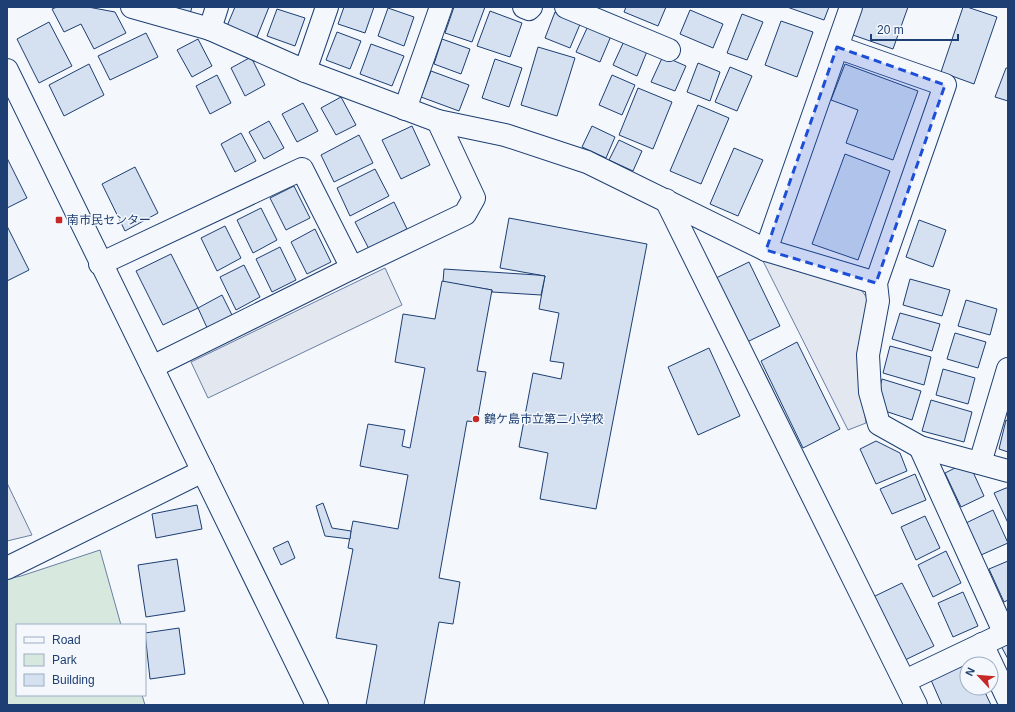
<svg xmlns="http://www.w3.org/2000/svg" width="1015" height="712" font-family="Arial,'Noto Sans JP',sans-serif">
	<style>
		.green { fill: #d7e8df; stroke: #687fa3 }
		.parking { fill: #e3e8f0; stroke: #687fa3 }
		.building { fill: #d5e0f0; stroke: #1d3f73 }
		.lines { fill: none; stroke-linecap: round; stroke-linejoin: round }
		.street-casing { stroke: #1d3f73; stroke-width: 24 }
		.secondary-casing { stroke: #1d3f73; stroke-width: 24 }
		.street { stroke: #f4f7fb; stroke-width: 22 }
		.secondary { stroke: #f4f7fb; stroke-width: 22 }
		.marked { fill: #1d4ed8; fill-opacity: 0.2; stroke: #1d4ed8; stroke-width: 3; stroke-dasharray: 8 5; stroke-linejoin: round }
		.poi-dot { fill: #c62828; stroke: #f4f7fb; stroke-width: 1.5 }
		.labels { text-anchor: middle; stroke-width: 3; stroke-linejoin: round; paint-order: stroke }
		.poi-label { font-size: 12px; fill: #1d3f73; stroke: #f4f7fb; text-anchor: start }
	</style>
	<rect width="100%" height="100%" fill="#f4f7fb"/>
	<!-- green -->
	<path class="green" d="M 100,550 L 121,625 L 17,625 L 17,695 L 142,695 L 145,705 L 7,705 L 7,579 L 21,576 Z"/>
	<!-- parking -->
	<g class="parking">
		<path d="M 762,259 L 859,287 L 870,302 L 858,362 L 866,423 L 848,430 Z"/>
		<path d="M 385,268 L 402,305 L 208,398 L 191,362 Z"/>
		<path d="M 7,483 L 32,535 L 7,541 Z"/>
	</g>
	<!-- building -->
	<g class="building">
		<path d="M 57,7 L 88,7 L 115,12 L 126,33 L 94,49 L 81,24 L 64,32 L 52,9 Z"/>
		<path d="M 173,7 L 192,7 L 190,14 Z"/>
		<path d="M 235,7 L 269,7 L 257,37 L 227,26 Z"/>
		<path d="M 344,7 L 374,7 L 365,33 L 338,24 Z"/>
		<path d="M 454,7 L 485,7 L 472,42 L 445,33 Z"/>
		<path d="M 626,7 L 666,7 L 658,26 L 624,12 Z"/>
		<path d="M 787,7 L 829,7 L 824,20 Z"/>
		<path d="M 860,7 L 908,7 L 893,49 L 850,34 Z"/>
		<path d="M 963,7 L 967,7 L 997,17 L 974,84 L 941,72 Z"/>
		<path d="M 388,8 L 414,17 L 404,46 L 378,36 Z"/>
		<path d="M 277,9 L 305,18 L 295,46 L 267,36 Z"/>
		<path d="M 690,10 L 723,24 L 713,48 L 680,34 Z"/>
		<path d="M 490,11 L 522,23 L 510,57 L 477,46 Z"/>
		<path d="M 555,12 L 581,22 L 570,48 L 545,38 Z"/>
		<path d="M 742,14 L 763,22 L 747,60 L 727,53 Z"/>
		<path d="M 781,21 L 813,32 L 797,77 L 765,65 Z"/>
		<path d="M 49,22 L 72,66 L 39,83 L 17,39 Z"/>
		<path d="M 588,26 L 611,36 L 600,62 L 576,52 Z"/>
		<path d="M 337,32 L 361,41 L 350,69 L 326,60 Z"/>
		<path d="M 146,33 L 158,57 L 110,80 L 98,56 Z"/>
		<path d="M 198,39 L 212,66 L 192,77 L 177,50 Z"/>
		<path d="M 442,39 L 470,49 L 461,74 L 434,64 Z"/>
		<path d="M 625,39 L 648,49 L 637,76 L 613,65 Z"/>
		<path d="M 371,44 L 404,56 L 392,86 L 360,74 Z"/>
		<path d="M 538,47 L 575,58 L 557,116 L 521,105 Z"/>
		<path d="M 663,56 L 686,66 L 675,91 L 651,82 Z"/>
		<path d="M 251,57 L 265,85 L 245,96 L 231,68 Z"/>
		<path d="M 495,59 L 522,68 L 509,107 L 482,98 Z"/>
		<path d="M 698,63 L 720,72 L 710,101 L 687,92 Z"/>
		<path d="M 89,64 L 104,95 L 64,116 L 49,85 Z"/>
		<path d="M 845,64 L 918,91 L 893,160 L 846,143 L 858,110 L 831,100 Z"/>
		<path d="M 730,67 L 752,76 L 737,111 L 715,102 Z"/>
		<path d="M 1006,68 L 1008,68 L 1008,101 L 995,97 Z"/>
		<path d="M 431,71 L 469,85 L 459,111 L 421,97 Z"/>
		<path d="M 217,75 L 231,103 L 210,114 L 196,86 Z"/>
		<path d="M 612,75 L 635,85 L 622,115 L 599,105 Z"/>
		<path d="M 638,88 L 672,102 L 653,149 L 619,135 Z"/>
		<path d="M 341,97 L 356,125 L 336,135 L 321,108 Z"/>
		<path d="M 303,103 L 318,131 L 297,142 L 282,114 Z"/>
		<path d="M 698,105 L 729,118 L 701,184 L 670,171 Z"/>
		<path d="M 269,121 L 284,148 L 264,159 L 249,132 Z"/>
		<path d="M 412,126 L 430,165 L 401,179 L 382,140 Z"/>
		<path d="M 592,126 L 615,137 L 606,158 L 582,147 Z"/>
		<path d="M 241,133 L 256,161 L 235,172 L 221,144 Z"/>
		<path d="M 359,135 L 373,163 L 334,182 L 321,155 Z"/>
		<path d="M 619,140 L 642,151 L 633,171 L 609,160 Z"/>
		<path d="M 734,148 L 763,160 L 738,216 L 710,204 Z"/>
		<path d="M 845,154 L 890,171 L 858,260 L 812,244 Z"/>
		<path d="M 7,158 L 27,198 L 7,208 Z"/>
		<path d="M 135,167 L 158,213 L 125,231 L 102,184 Z"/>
		<path d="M 375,169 L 389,196 L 350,216 L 337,188 Z"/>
		<path d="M 294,186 L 310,218 L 286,230 L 270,198 Z"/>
		<path d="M 394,202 L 407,229 L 369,249 L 355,222 Z"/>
		<path d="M 261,208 L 277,240 L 253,253 L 237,220 Z"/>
		<path d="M 509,218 L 647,244 L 596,509 L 540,499 L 548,453 L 519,447 L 533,373 L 561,379 L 564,363 L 550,361 L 559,313 L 539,309 L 545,276 L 500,268 Z"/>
		<path d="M 919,220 L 946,230 L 933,267 L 906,257 Z"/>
		<path d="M 7,226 L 29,270 L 7,281 Z"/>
		<path d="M 225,226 L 241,258 L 217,271 L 201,238 Z"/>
		<path d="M 315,229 L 331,262 L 307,274 L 291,242 Z"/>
		<path d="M 280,247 L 296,280 L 272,292 L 256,259 Z"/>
		<path d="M 171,254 L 198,308 L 163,325 L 136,271 Z"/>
		<path d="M 749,262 L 780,326 L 747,342 L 716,278 Z"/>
		<path d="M 244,265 L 260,297 L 236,310 L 220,277 Z"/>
		<path d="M 444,269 L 537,275 L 545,276 L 541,295 L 492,292 L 492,290 L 443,282 Z"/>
		<path d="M 910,279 L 950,290 L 942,316 L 903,305 Z"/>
		<path d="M 442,281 L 492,290 L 477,371 L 486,372 L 477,422 L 467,421 L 439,578 L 460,582 L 453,624 L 439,622 L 424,705 L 366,705 L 377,645 L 336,638 L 353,549 L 348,548 L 351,531 L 353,521 L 398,529 L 408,475 L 360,466 L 368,424 L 405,430 L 402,446 L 410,448 L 425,368 L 395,362 L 403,314 L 435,319 Z"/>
		<path d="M 222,295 L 234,319 L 209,332 L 198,308 Z"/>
		<path d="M 966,300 L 997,309 L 990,335 L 958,326 Z"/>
		<path d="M 900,313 L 940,324 L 932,351 L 892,339 Z"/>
		<path d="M 955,333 L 986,342 L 978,368 L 947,359 Z"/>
		<path d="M 797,342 L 840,429 L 803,448 L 761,361 Z"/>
		<path d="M 890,346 L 931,357 L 924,385 L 883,373 Z"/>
		<path d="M 709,348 L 740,416 L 698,435 L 668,367 Z"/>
		<path d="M 943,369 L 975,378 L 968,404 L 936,395 Z"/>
		<path d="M 882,379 L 921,391 L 912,420 L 885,411 L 879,391 Z"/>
		<path d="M 931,400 L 972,412 L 964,442 L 922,431 Z"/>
		<path d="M 1006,420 L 1008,421 L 1008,452 L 999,449 Z"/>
		<path d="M 876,441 L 900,453 L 907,471 L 876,484 L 860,449 Z"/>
		<path d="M 955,468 L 973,472 L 984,496 L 961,507 L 945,473 Z"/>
		<path d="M 915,474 L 926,500 L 892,514 L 880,489 Z"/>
		<path d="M 1006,488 L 1008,488 L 1008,523 L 994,493 Z"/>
		<path d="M 323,503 L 332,528 L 351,531 L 350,539 L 325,536 L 316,506 Z"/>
		<path d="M 197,505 L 202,529 L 156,538 L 152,514 Z"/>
		<path d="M 993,510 L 1008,543 L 981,555 L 966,523 Z"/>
		<path d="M 925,516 L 940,548 L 916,560 L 901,527 Z"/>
		<path d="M 288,541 L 295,558 L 281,565 L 273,548 Z"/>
		<path d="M 946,551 L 961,583 L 933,597 L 918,565 Z"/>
		<path d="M 177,559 L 185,611 L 146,617 L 138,565 Z"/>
		<path d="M 1008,561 L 1008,600 L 1004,602 L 989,569 Z"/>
		<path d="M 902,583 L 934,646 L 905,660 L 873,597 Z"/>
		<path d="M 963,592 L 978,626 L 953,637 L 938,603 Z"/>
		<path d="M 179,628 L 185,674 L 150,679 L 145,633 Z"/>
		<path d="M 1008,642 L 1008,659 L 1001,646 Z"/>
		<path d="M 971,662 L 972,664 L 967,664 L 967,688 L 983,688 L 991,705 L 942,705 L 931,680 Z"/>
	</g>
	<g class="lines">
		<!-- street casing -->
		<g class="street-casing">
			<g id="street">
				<path d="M 132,7 L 210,29 L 305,71 L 438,121 L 505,135 L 587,162 L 766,250 L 876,283"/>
				<path d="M 524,7 L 529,9 L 531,7"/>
				<path d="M 566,7 L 669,50"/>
				<path d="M 210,29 L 217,7"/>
				<path d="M 837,47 L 945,85 L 876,283 L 878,301 L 868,355 L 870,392 L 879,424 L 920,447 L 1008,471"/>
				<path d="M 305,71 L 327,7"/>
				<path d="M 405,109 L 441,7"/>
				<path d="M 666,200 L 916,705"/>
				<path d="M 766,250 L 851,7"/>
				<path d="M 100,264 L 302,169 L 352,268"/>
				<path d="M 152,367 L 352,268 L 465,214 L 474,198 L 438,121"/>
				<path d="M 920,447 L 1005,634"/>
				<path d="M 980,463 L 1008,369"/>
				<path d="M 7,568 L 203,471"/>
				<path d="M 982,644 L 1008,699"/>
				<path d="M 905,681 L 1008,632"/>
			</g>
		</g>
		<!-- secondary casing -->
		<g class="secondary-casing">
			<path id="secondary" d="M 7,70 C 109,282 214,493 317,705"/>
		</g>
		<!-- street -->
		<use href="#street" class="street"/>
		<!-- secondary -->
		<use href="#secondary" class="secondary"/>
	</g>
	<!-- marked area -->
	<path class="marked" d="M 837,47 L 945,85 L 876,283 L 766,250 Z"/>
	<!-- markers -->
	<g class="poi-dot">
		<rect x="55" y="216" width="8" height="8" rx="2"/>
		<circle cx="476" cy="419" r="4"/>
	</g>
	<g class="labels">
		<!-- poi labels -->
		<g class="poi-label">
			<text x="67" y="224">南市民センター</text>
			<text x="484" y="423">鶴ケ島市立第二小学校</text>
		</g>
	</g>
	<!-- border -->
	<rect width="1015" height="712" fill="none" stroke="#1d3f73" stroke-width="16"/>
	<!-- legend -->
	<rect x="16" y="624" width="130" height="72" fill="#f4f7fb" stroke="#9eadc5"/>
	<rect x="24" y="637" width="20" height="6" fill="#f4f7fb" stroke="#9eadc5"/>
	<text x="52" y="644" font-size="12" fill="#1d3f73">Road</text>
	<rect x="24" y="654" width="20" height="12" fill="#d7e8df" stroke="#9eadc5"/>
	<text x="52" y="664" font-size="12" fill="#1d3f73">Park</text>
	<rect x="24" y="674" width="20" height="12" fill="#d5e0f0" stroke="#9eadc5"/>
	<text x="52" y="684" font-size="12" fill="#1d3f73">Building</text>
	<!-- north arrow -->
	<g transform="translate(979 676) rotate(296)"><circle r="19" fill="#f4f7fb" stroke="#9eadc5"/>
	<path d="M0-3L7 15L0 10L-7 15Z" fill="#c62828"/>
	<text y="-6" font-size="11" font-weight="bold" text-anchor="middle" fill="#1d3f73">N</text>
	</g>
	<!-- scale -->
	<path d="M871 34v6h87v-6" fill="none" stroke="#1d3f73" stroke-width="2"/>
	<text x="877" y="34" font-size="12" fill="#1d3f73" stroke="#f4f7fb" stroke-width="3" paint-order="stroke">20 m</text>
</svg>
